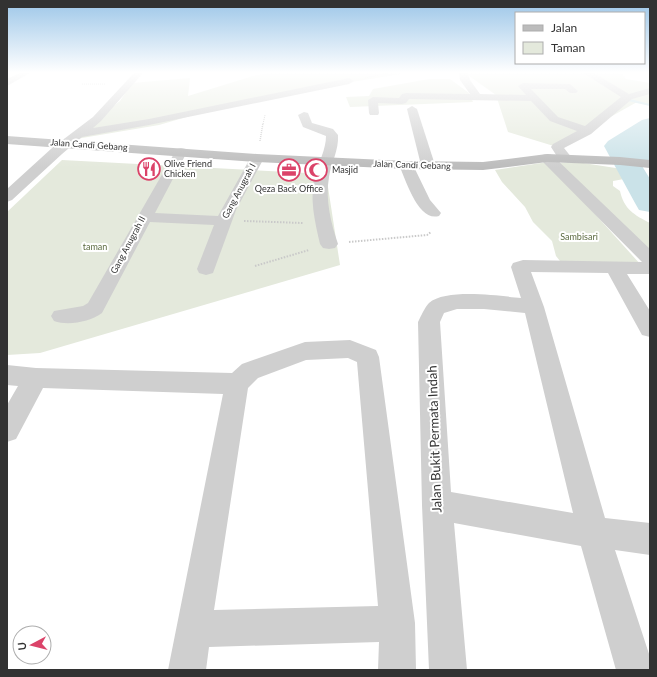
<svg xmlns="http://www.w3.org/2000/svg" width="657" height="677" font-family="Lato,sans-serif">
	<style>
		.green { fill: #e4e9dc }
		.water { fill: #cae2e8 }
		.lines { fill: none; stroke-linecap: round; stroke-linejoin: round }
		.stream { fill: #cae2e8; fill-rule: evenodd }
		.river { fill: #cae2e8; fill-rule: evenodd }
		.path-far2 { stroke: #c9c9c9; stroke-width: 1; stroke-dasharray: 1 1; stroke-linecap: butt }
		.path-far1 { stroke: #c9c9c9; stroke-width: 1.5; stroke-dasharray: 1 1; stroke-linecap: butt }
		.path { stroke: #c9c9c9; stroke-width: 2; stroke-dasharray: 1.5 1.5; stroke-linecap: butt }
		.minor { fill: #cfcfcf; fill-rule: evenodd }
		.secondary { fill: #bcbcbc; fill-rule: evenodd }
		.labels { text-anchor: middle; stroke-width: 4; stroke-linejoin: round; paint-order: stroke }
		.far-street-label { font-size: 9px; fill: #323232; stroke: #fff }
		.far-poi-label { font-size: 9px; fill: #323232; stroke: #fff; text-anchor: start }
		.far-park-label { font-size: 9px; fill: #5d6c42; stroke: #fff }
		.near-street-label { font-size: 13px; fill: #323232; stroke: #fff }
	</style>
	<rect width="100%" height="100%" fill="#fff"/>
	<!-- green -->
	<g class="green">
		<path d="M 268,73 L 407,73 L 327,86 L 207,111 L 159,125 L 70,140 L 120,101 L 132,83 L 190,78 L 188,96 L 253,76 Z"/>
		<path d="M 465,73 L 621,73 L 626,79 L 650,83 L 650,105 L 637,102 L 557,147 L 508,132 L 496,95 Z"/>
		<path d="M 429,79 L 450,79 L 469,93 L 473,102 L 350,107 L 346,97 L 369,96 L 373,89 Z"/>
		<path d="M 62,160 L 326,174 L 340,265 L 40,353 L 7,355 L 7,212 Z"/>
		<path d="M 548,162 L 641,265 L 564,266 L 556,256 L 552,241 L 533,222 L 525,207 L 502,182 L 495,170 Z"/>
		<path d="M 577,162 L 622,169 L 624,179 L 613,181 L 613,186 L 620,191 C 624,209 634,215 650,223 L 650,256 L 554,163 Z"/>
	</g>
	<!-- water -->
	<path class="water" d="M 650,126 L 650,163 L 632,160 L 621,147 Z"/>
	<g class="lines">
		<!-- stream -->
		<path class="stream" d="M 621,95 L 623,95 L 630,99 L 650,104 L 650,106 L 628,101 L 621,97 Z"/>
		<!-- river -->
		<path class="river" d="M 650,118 L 650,135 L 631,148 L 650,179 L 650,212 L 639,210 L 635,203 L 604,146 L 608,141 L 642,120 Z"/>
		<!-- path-far2 -->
		<g class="path-far2">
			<path d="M 365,78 L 388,73"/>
			<path d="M 82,84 L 105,84"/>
			<path d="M 263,124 L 265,115"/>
		</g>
		<!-- path-far1 -->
		<path class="path-far1" d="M 260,141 L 263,123"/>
		<!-- path -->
		<g class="path">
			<path d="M 244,221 L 303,223"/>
			<path d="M 349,242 L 427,235 L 431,232"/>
			<path d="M 255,266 L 309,250"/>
		</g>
		<!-- minor -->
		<g class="minor">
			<path d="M 19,73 L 30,73 L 7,86 L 7,79 Z"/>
			<path d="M 134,73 L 143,73 L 101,121 L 93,128 L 149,119 L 349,78 L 354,81 L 349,84 L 149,125 L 82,137 L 62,154 L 12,200 L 7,202 L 7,189 L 52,148 L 93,117 Z"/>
			<path d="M 459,73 L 468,73 L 470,80 L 480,94 L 526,95 L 518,86 L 523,83 L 570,84 L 578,91 L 576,93 L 570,93 L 565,89 L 531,89 L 558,117 L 585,126 L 621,97 L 583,73 L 594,73 L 629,94 L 650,88 L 650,94 L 632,99 L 591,134 L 564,148 L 572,158 L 570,161 L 560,161 L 551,147 L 553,144 L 577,131 L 550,121 L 531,101 L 409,99 L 406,103 L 402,104 L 378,103 L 379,113 L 378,115 L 370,115 L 369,113 L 368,100 L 373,97 L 399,98 L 402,94 L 406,93 L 470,94 L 460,80 Z"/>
			<path d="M 412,106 L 417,109 L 435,165 L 433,168 L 423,168 L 421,165 L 407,109 Z"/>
			<path d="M 304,112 L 308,113 L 312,123 L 333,129 L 338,135 C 339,150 331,163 329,177 C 325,200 331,223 338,244 L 335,248 L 329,249 L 323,248 L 320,244 C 315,222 309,198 315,175 C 319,162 326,149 326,136 L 303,127 L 298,115 Z"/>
			<path d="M 181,148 L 186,149 L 187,152 L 155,213 L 218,216 L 252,155 L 262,155 L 264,158 L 236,210 L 213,273 L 206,275 L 199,273 L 197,269 L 214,225 L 150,222 L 102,313 C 90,322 68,326 54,321 L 51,316 L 54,311 L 83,306 L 88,303 L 175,152 L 176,149 Z"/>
			<path d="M 547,154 L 552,155 L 650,249 L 650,274 L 627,274 L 650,311 L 650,337 L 642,335 L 608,273 L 531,272 L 544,307 L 605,518 L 650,523 L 650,555 L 615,550 L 650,657 L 650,670 L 616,670 L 581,546 L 454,523 L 467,670 L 429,670 L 422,505 L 418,322 C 421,316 425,307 429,303 C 446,288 500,296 521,298 L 511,267 L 513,263 L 523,260 L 642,262 L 542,161 L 540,158 L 542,155 ZM 457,309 L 484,309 L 525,313 L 573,513 L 451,492 L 440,322 L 444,313 Z"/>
			<path d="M 406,161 L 411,162 L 413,165 L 430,200 L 441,213 L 439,216 C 418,222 406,180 399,165 L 401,162 Z"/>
			<path d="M 350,340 L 376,350 L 379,357 L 415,623 L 416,670 L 378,670 L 379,642 L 209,647 L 206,670 L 168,670 L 223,394 L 43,388 L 16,439 L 7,442 L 7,405 L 18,386 L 7,385 L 7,365 L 36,368 L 232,373 L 242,364 L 305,342 ZM 348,358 L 357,362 L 378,606 L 214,610 L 248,388 L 258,378 L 306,360 Z"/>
		</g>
		<!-- secondary -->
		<path class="secondary" d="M 7,136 L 257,154 L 406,161 L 483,162 L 547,154 L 620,157 L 650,160 L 650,168 L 620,165 L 547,162 L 483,170 L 406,169 L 257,162 L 7,144 Z"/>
	</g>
	<!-- sky -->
	<linearGradient id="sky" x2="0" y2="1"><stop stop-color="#9cc6e8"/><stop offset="0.43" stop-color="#fff"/><stop offset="1" stop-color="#fff" stop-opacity="0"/></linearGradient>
	<rect width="657" height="168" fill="url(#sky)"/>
	<!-- icons -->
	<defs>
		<g id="restaurant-ring" transform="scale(1.15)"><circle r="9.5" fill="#fff" stroke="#db4369" stroke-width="1.5"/><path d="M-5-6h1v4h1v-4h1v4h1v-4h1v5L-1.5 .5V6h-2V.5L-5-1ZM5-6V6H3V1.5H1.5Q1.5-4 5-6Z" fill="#db4369"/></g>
		<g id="office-ring" transform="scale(1.15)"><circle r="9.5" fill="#fff" stroke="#db4369" stroke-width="1.5"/><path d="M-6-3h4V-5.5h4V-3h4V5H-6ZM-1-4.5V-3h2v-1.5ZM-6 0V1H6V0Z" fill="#db4369"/></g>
		<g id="mosque-ring" transform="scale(1.15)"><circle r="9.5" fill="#fff" stroke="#db4369" stroke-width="1.5"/><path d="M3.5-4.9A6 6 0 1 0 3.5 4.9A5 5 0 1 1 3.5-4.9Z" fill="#db4369"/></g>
	</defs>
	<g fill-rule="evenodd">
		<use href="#restaurant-ring" x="149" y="169"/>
		<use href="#office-ring" x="289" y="170"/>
		<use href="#mosque-ring" x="316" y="170"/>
	</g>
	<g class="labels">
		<!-- far-street labels -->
		<g class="far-street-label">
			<text transform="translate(89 145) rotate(4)" y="3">Jalan Candi Gebang</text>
			<text transform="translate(412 165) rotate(2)" y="3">Jalan Candi Gebang</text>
			<text transform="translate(239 191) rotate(-62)" y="3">Gang Anugrah I</text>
			<text transform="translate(128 245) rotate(-62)" y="3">Gang Anugrah II</text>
		</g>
		<!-- far-poi labels -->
		<g class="far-poi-label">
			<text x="164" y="167">Olive Friend<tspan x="164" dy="10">Chicken</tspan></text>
			<text x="332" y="173">Masjid</text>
			<text x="289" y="192" text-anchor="middle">Qeza Back Office</text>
		</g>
		<!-- far-park labels -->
		<g class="far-park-label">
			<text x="579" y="240">Sambisari</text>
			<text x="95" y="250">taman</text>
		</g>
		<!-- near-street labels -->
		<g class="near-street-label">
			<text transform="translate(434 439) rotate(-92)" y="5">Jalan Bukit Permata Indah</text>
		</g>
	</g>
	<!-- border -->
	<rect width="657" height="677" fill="none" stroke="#323232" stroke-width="16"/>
	<!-- legend -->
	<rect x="515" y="12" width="130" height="52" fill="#ffffff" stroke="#adadad"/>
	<rect x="523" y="25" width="20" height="6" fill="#bcbcbc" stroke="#adadad"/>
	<text x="551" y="32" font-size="12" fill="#323232">Jalan</text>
	<rect x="523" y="42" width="20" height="12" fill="#e4e9dc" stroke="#adadad"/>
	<text x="551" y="52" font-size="12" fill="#323232">Taman</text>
	<!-- north arrow -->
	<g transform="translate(32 645) rotate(263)"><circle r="19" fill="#ffffff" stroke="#adadad"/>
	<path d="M0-3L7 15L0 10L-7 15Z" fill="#db4369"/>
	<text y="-6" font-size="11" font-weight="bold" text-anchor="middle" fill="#323232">U</text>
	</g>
</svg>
